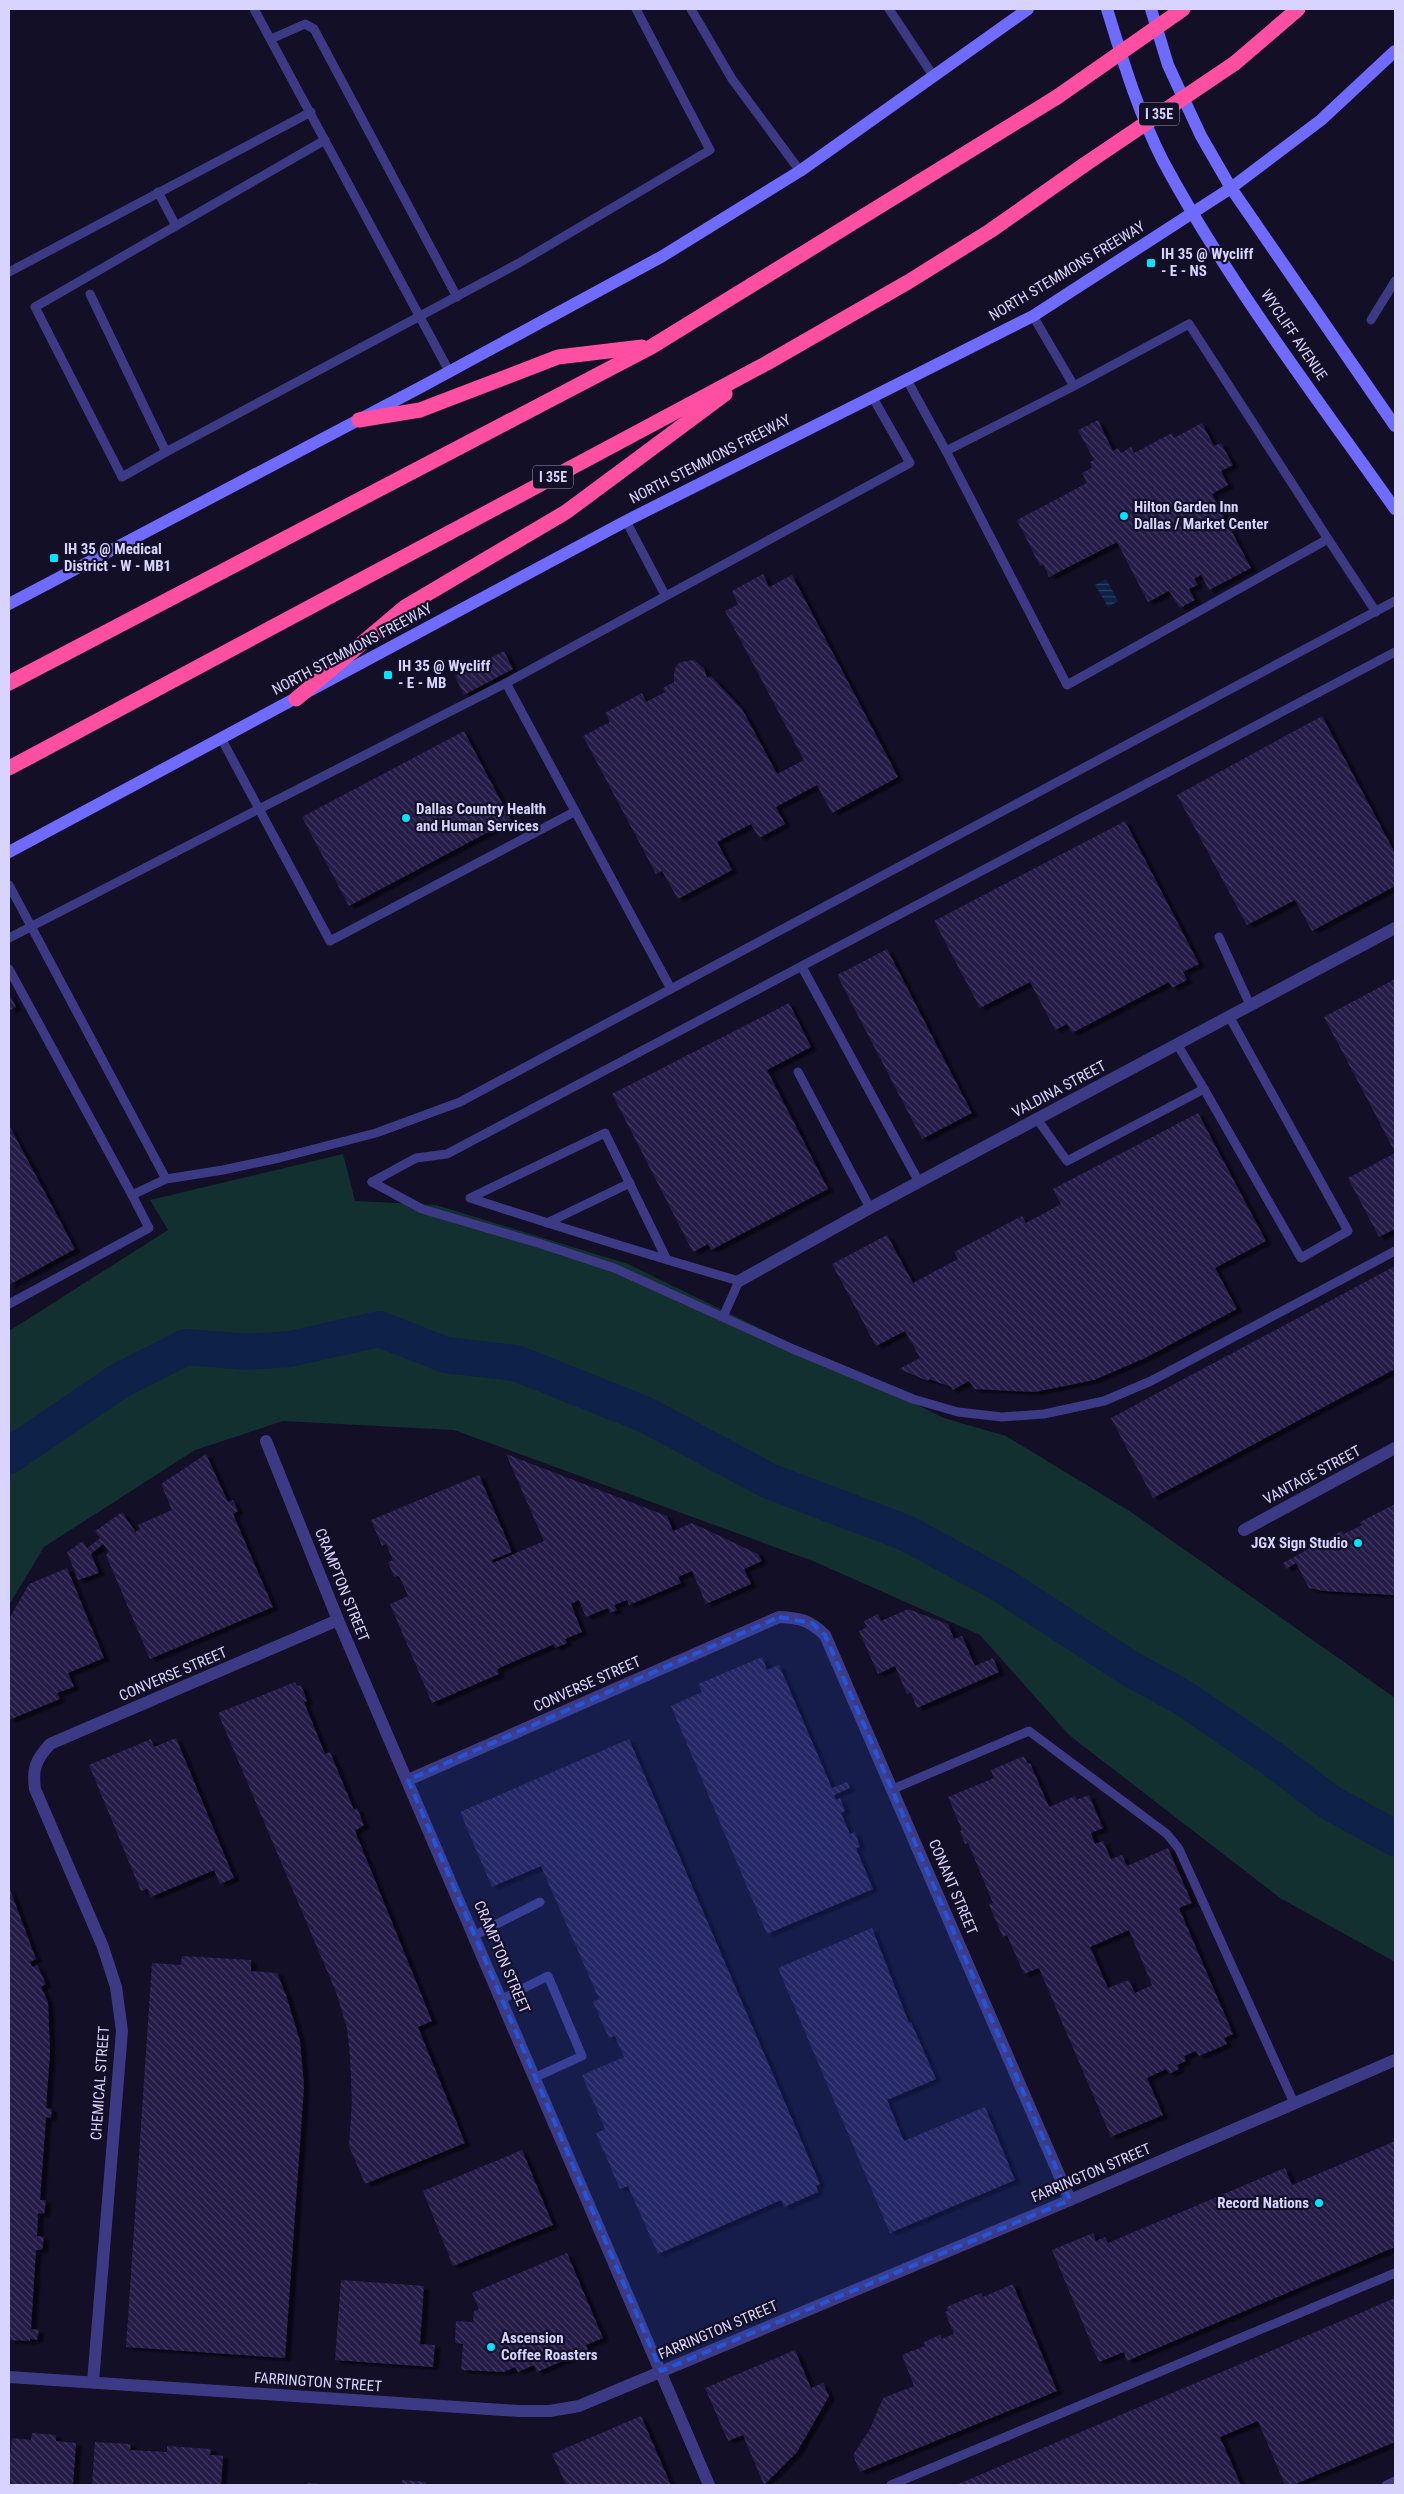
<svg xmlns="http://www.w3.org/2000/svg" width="1404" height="2494" font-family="'Roboto Condensed',sans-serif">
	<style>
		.park { fill: #12302f }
		.water { fill: url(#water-rules) }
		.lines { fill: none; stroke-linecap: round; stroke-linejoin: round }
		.river { stroke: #0c2248; stroke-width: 36 }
		.building { fill: url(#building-back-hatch); fill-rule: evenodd; filter: url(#shadow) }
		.service { stroke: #3d3a85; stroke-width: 9 }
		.minor { stroke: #3d3a85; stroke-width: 12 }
		.secondary { stroke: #6f6bff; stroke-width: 12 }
		.motorway { stroke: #ff4fa3; stroke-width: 15 }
		.motorway-bridge { stroke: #ff4fa3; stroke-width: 15 }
		.marked { fill: #2655da; fill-opacity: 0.2; stroke: #2655da; stroke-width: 4; stroke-dasharray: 10 6; stroke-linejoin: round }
		.poi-dot { fill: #00e5ff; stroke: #130f26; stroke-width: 2 }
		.labels { text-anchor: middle; stroke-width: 4.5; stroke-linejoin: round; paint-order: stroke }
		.shield { fill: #130f26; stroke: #9e99be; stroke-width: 1 }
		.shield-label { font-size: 14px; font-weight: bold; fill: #d9d4ff }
		.poi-label { font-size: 15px; font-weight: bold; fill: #d9d4ff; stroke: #130f26; text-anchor: start }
		.street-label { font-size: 15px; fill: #d9d4ff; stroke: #130f26 }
	</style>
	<defs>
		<pattern id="water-rules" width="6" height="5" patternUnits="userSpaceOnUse" patternTransform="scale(1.25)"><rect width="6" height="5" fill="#0c2248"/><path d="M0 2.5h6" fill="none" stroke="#2f4163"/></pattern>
		<pattern id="building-back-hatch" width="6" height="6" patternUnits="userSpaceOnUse" patternTransform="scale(1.25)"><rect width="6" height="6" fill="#241b47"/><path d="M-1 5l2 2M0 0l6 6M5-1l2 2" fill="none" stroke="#433b63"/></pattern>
		<filter id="shadow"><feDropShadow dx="5.5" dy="3" stdDeviation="1" flood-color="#0009"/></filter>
	</defs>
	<rect width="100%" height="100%" fill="#130f26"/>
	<!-- park -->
	<path class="park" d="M 343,1154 L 355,1201 L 436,1205 L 628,1264 L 944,1418 L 1006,1436 L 1131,1512 L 1395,1698 L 1395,1962 L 1280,1898 L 1069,1735 L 980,1635 L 813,1561 L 454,1430 L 283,1421 L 195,1450 L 44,1547 L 9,1605 L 9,1331 L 168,1230 L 150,1200 Z"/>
	<!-- water -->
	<path class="water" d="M 1106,579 L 1118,601 L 1108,607 L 1095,585 Z"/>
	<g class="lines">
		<!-- river -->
		<path class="river" d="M 9,1456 L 119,1381 L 186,1347 L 247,1352 L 290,1349 L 379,1329 L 446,1355 L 516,1363 L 646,1415 L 769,1481 L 906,1533 L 1002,1585 L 1129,1668 L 1182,1697 L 1274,1760 L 1329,1802 L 1395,1838"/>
	</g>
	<!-- building -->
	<g class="building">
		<path d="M 1098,420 L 1113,451 L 1118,448 L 1121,453 L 1131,447 L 1134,453 L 1172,433 L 1174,438 L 1202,423 L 1214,446 L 1221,443 L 1233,465 L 1221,471 L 1228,485 L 1212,494 L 1251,568 L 1209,590 L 1201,575 L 1194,579 L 1198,585 L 1189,589 L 1195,600 L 1180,608 L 1169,591 L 1148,602 L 1117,542 L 1049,577 L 1043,564 L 1040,566 L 1017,520 L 1087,483 L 1082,473 L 1092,468 L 1090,462 L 1094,460 L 1078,430 Z"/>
		<path d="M 763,574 L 769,587 L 792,575 L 898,777 L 832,813 L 817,785 L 776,807 L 785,824 L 759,838 L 751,824 L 717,842 L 732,870 L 678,899 L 662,871 L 656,874 L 583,736 L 610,722 L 605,713 L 642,693 L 646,702 L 665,692 L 663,688 L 674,682 L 674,673 L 676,666 L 681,662 L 694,660 L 704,668 L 707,678 L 711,676 L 742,709 L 777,774 L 804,760 L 725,611 L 738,604 L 732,591 Z"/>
		<path d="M 504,651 L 513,669 L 464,695 L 455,676 Z"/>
		<path d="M 1322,716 L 1395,853 L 1395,886 L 1312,931 L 1295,900 L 1247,925 L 1177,795 Z"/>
		<path d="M 464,731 L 511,820 L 349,906 L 302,817 Z"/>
		<path d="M 1125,821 L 1199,964 L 1183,972 L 1187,980 L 1172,988 L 1169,982 L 1072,1033 L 1067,1024 L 1055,1030 L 1030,982 L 980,1008 L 934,921 Z"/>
		<path d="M 887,949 L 972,1113 L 922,1139 L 837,975 Z"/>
		<path d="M 1395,979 L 1395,1152 L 1324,1017 Z"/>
		<path d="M 9,993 L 16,1007 L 9,1011 Z"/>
		<path d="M 789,1003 L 811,1047 L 767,1070 L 828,1189 L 711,1250 L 708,1244 L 693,1252 L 612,1094 Z"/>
		<path d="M 1198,1113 L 1266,1241 L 1215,1268 L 1237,1309 L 1145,1358 L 1094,1380 L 1035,1392 L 975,1389 L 969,1381 L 953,1390 L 951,1387 L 929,1379 L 928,1381 L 899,1369 L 920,1358 L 905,1331 L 876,1346 L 832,1264 L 887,1235 L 913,1283 L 958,1259 L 954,1252 L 1022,1216 L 1026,1223 L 1061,1204 L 1053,1189 Z"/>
		<path d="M 9,1125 L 75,1249 L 9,1285 Z"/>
		<path d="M 1395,1153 L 1395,1229 L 1379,1237 L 1348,1178 Z"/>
		<path d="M 1395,1266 L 1395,1369 L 1153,1498 L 1111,1418 Z"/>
		<path d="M 206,1454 L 228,1502 L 233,1500 L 238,1511 L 233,1514 L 273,1607 L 150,1659 L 106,1555 L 109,1551 L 103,1544 L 91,1554 L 99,1573 L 78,1580 L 67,1552 L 83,1541 L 87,1548 L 100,1538 L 95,1531 L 122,1512 L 135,1531 L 134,1533 L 140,1529 L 138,1525 L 172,1510 L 161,1484 Z"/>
		<path d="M 506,1454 L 667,1516 L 673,1531 L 692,1523 L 758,1554 L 762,1561 L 744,1569 L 751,1584 L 706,1604 L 692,1571 L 678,1577 L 681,1583 L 629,1605 L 627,1600 L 614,1605 L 617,1610 L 610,1613 L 608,1608 L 586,1617 L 579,1600 L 571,1604 L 582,1632 L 565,1639 L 567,1643 L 555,1648 L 554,1644 L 497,1669 L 499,1674 L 432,1703 L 390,1604 L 408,1596 L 399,1576 L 394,1577 L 388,1562 L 393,1560 L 386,1544 L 382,1546 L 371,1520 L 479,1475 L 512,1552 L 492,1560 L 493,1563 L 544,1541 Z"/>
		<path d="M 1393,1505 L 1395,1506 L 1395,1595 L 1324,1591 L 1309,1588 L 1296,1563 L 1286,1569 L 1283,1563 L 1341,1531 L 1344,1534 L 1362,1525 L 1360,1522 Z"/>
		<path d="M 67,1568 L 104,1658 L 68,1673 L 74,1687 L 57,1693 L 60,1699 L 9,1720 L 9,1619 L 29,1584 Z"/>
		<path d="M 908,1609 L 948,1624 L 954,1639 L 962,1636 L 975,1666 L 993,1658 L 999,1672 L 917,1708 L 911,1693 L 907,1694 L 895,1666 L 878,1674 L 859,1631 L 867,1627 L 864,1621 L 878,1614 L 881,1621 Z"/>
		<path d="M 762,1657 L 767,1670 L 779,1665 L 832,1788 L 847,1782 L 850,1788 L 834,1795 L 836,1800 L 840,1798 L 845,1811 L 841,1813 L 850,1834 L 855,1832 L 860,1847 L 856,1848 L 873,1889 L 767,1934 L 671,1706 L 702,1692 L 698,1684 Z"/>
		<path d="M 295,1682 L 297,1686 L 301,1685 L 307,1701 L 304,1702 L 325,1754 L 330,1752 L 354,1810 L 357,1808 L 364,1825 L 355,1831 L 432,2021 L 418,2027 L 465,2143 L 365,2184 L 349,2146 L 352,2102 L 350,2055 L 347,2028 L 336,1992 L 218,1713 Z"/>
		<path d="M 176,1738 L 234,1878 L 220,1884 L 214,1870 L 151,1897 L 147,1889 L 141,1891 L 89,1765 L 151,1739 L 154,1747 Z"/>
		<path d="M 629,1739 L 820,2184 L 816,2186 L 818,2192 L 784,2207 L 781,2200 L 658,2254 L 628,2186 L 620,2189 L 596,2133 L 605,2129 L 582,2075 L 624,2057 L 615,2036 L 609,2038 L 593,2002 L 599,1999 L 541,1866 L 492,1887 L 460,1812 Z"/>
		<path d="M 1024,1756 L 1028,1764 L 1030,1763 L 1049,1807 L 1075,1796 L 1076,1800 L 1089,1795 L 1103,1828 L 1091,1833 L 1095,1844 L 1103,1841 L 1111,1859 L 1122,1855 L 1127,1866 L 1168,1848 L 1192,1903 L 1179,1908 L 1233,2034 L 1224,2038 L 1227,2044 L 1199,2056 L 1196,2051 L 1184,2056 L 1186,2061 L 1177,2065 L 1179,2069 L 1169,2074 L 1166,2069 L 1147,2078 L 1163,2115 L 1111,2137 L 1039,1968 L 1024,1974 L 1007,1935 L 1003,1937 L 989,1905 L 993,1903 L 968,1843 L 965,1844 L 960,1831 L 962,1830 L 948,1797 L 994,1778 L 991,1770 ZM 1129,1930 L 1152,1985 L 1135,1993 L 1129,1980 L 1108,1988 L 1090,1947 Z"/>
		<path d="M 9,1887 L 36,1959 L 30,1962 L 32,1967 L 37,1965 L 46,1984 L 41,1987 L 48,2002 L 50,2053 L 46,2108 L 52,2109 L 51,2118 L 46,2117 L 40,2200 L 46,2200 L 44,2214 L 38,2213 L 37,2236 L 44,2237 L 42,2250 L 36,2250 L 31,2329 L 39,2330 L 37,2340 L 30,2339 L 30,2341 L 9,2340 Z"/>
		<path d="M 872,1928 L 909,2023 L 911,2022 L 936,2079 L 887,2100 L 904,2141 L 985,2107 L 1015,2180 L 890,2233 L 778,1968 Z"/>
		<path d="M 182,1956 L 251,1960 L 251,1971 L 277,1973 L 286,1995 L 300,2041 L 304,2086 L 285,2358 L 126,2347 L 152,1963 L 181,1965 Z"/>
		<path d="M 1395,2141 L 1395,2247 L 1127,2361 L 1124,2352 L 1099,2362 L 1052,2250 L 1093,2233 L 1096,2241 L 1105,2237 L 1108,2243 L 1285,2168 L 1292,2185 Z"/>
		<path d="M 522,2150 L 553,2225 L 453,2266 L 423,2191 Z"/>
		<path d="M 567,2253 L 603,2338 L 586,2345 L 588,2350 L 537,2372 L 534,2365 L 518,2372 L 515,2367 L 504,2372 L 461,2370 L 463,2344 L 455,2343 L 456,2321 L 473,2322 L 474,2311 L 479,2309 L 472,2293 Z"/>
		<path d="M 341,2280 L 424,2286 L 420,2344 L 435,2345 L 433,2367 L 335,2360 Z"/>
		<path d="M 1013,2284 L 1057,2391 L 860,2472 L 853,2455 L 870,2429 L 883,2398 L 914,2386 L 902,2355 L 925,2346 L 924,2342 L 940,2335 L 942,2339 L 954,2334 L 945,2312 L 948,2311 L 946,2307 L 981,2293 L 983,2297 Z"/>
		<path d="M 1395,2298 L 1395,2442 L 1293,2485 L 1285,2485 L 1258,2421 L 1220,2437 L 1241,2485 L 956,2485 Z"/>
		<path d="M 795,2350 L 811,2388 L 823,2383 L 829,2396 L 797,2452 L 764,2485 L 743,2435 L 728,2441 L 705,2388 Z"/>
		<path d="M 641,2416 L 671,2485 L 566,2485 L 552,2454 Z"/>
		<path d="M 32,2433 L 56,2435 L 56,2441 L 76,2443 L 73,2485 L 9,2485 L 9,2452 L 11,2452 L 12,2438 L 31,2440 Z"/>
		<path d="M 95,2442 L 131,2444 L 130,2450 L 167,2452 L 167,2446 L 211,2449 L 210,2455 L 223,2456 L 221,2485 L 92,2485 Z"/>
		<path d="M 402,2480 L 426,2482 L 426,2485 L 402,2485 Z"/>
		<path d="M 308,2483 L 321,2484 L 321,2485 L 308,2485 Z"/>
	</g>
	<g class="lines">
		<!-- service -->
		<g class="service">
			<path d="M 254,9 L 449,371"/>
			<path d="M 691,9 L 732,79 L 800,171"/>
			<path d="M 889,9 L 934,77"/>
			<path d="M 271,39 L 305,24 L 314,29 L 457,297"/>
			<path d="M 158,192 L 176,226"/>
			<path d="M 9,272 L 311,112"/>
			<path d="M 90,294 L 166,452 L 519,263 L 710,150 L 636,9"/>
			<path d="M 1033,316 L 1074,386 L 1189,324 L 1328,539 L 1067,685 L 946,451 L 1074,386"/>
			<path d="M 1371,320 L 1395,281"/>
			<path d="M 907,380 L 946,451"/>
			<path d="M 166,452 L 122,477 L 35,307 L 325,140"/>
			<path d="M 626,521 L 665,595"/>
			<path d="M 1328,539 L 1376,612"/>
			<path d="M 506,683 L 671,989"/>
			<path d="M 221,738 L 259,809 L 506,683 L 910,463 L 873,398"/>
			<path d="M 9,885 L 166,1179"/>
			<path d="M 1219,937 L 1250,1005"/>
			<path d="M 9,938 L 259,809 L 330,941 L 574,812"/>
			<path d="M 802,967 L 919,1182"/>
			<path d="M 9,969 L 132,1195"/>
			<path d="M 1177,1044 L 1204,1089"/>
			<path d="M 798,1072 L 870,1208"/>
			<path d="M 1037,1119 L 1067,1161 L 1204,1089 L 1301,1258 L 1348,1231 L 1229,1016"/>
			<path d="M 372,1182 L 416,1158 L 447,1154 L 1395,652"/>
			<path d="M 372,1182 L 422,1209 L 538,1243 L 614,1268 L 793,1349 L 913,1399 L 958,1412 L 1002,1417 L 1044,1414 L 1104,1401 L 1151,1381 L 1395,1251"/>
			<path d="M 547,1223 L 630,1183"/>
			<path d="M 667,1260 L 605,1133 L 470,1198 C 559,1227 649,1255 739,1281 L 723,1317"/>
			<path d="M 9,1304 L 149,1228 L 132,1195 L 166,1179 L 223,1170 L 279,1158 L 376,1133 L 460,1102 L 1395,601"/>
			<path d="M 893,1789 L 1029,1731 L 1167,1834 L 1179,1849 L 1294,2103"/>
			<path d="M 475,1935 L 540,1902"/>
			<path d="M 502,1999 L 548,1976 L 582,2056 L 536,2077"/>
			<path d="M 891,2485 L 1395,2273"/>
			<path d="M 1386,2485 L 1395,2481"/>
		</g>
		<!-- minor -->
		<g class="minor">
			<path d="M 739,1281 L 870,1208 L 1395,928"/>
			<path d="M 266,1441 L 338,1620 L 709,2485"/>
			<path d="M 1244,1530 L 1395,1448"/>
			<path d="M 408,1780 L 779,1617 C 801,1618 809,1620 825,1635 L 1070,2200"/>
			<path d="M 9,2377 L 519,2411 L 550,2411 L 579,2406 L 1070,2200 L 1395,2060"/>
			<path d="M 93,2382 L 122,2031 L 116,1987 L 103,1947 L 35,1789 C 32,1768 36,1760 50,1744 L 338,1620"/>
		</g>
		<!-- secondary -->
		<g class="secondary">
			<path d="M 1107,9 C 1123,61 1138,112 1163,161 C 1228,282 1316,397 1395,509"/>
			<path d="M 1151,9 L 1168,65 L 1201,136 L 1231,188 L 1395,426"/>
			<path d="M 9,604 L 421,387 L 661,257 L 800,171 L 1028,9"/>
			<path d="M 9,852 L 626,521 L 1033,316 L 1231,188 L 1321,120 L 1395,51"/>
		</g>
		<!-- motorway -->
		<g class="motorway">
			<path d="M 1235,63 L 1298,9"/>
			<path d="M 359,420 L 420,410 L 558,357 L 642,347"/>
			<path d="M 9,683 L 651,347 L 1057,97"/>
			<path d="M 296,699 L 405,607 L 566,512 L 725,394"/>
			<path d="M 9,768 L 767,363 L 908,282 L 990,231 L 1084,165"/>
		</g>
		<!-- motorway-bridge -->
		<g class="motorway-bridge">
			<path d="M 1057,97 L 1183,9"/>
			<path d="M 1084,165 L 1235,63"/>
		</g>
	</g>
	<!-- marked area -->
	<path class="marked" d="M 779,1617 L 812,1623 L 825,1635 L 1070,2200 L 661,2371 L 408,1780 Z"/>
	<!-- markers -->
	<g class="poi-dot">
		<rect x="1146" y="258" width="10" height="10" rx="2.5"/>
		<circle cx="1124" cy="516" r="5"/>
		<rect x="49" y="553" width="10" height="10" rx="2.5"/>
		<rect x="383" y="670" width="10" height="10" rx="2.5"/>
		<circle cx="406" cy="818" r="5"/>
		<circle cx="1358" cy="1543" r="5"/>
		<circle cx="1319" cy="2203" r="5"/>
		<circle cx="491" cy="2347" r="5"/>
	</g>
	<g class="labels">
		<!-- shield labels -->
		<g class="shield">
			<rect x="1139" y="102.5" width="40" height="23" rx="4"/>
			<rect x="533" y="465.5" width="40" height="23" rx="4"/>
		</g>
		<g class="shield-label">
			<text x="1159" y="119">I 35E</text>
			<text x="553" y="482">I 35E</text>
		</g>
		<!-- poi labels -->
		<g class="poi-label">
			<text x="1161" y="259">IH 35 @ Wycliff<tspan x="1161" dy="17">- E - NS</tspan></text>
			<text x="1134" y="512">Hilton Garden Inn<tspan x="1134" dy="17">Dallas / Market Center</tspan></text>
			<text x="64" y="554">IH 35 @ Medical<tspan x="64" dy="17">District - W - MB1</tspan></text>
			<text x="398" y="671">IH 35 @ Wycliff<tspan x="398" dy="17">- E - MB</tspan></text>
			<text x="416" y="814">Dallas Country Health<tspan x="416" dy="17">and Human Services</tspan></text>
			<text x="1348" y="1548" text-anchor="end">JGX Sign Studio</text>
			<text x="1309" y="2208" text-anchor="end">Record Nations</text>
			<text x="501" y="2343">Ascension<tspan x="501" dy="17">Coffee Roasters</tspan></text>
		</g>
		<!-- street labels -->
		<g class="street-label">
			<text transform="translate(1067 271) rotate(-31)" y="5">NORTH STEMMONS FREEWAY</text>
			<text transform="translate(1294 335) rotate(56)" y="5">WYCLIFF AVENUE</text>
			<text transform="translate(710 459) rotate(-27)" y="5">NORTH STEMMONS FREEWAY</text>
			<text transform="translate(352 649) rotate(-28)" y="5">NORTH STEMMONS FREEWAY</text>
			<text transform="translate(1059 1089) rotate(-28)" y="5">VALDINA STREET</text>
			<text transform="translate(1312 1475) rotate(-28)" y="5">VANTAGE STREET</text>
			<text transform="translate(342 1585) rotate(68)" y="5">CRAMPTON STREET</text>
			<text transform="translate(173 1674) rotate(-23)" y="5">CONVERSE STREET</text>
			<text transform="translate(587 1684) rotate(-24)" y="5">CONVERSE STREET</text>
			<text transform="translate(953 1887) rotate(67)" y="5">CONANT STREET</text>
			<text transform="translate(502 1957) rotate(67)" y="5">CRAMPTON STREET</text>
			<text transform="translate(100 2083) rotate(-86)" y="5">CHEMICAL STREET</text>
			<text transform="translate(1091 2173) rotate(-23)" y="5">FARRINGTON STREET</text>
			<text transform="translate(718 2330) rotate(-23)" y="5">FARRINGTON STREET</text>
			<text transform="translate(318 2382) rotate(4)" y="5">FARRINGTON STREET</text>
		</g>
	</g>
	<!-- border -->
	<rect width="1404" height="2494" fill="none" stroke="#d9d4ff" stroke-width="20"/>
</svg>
